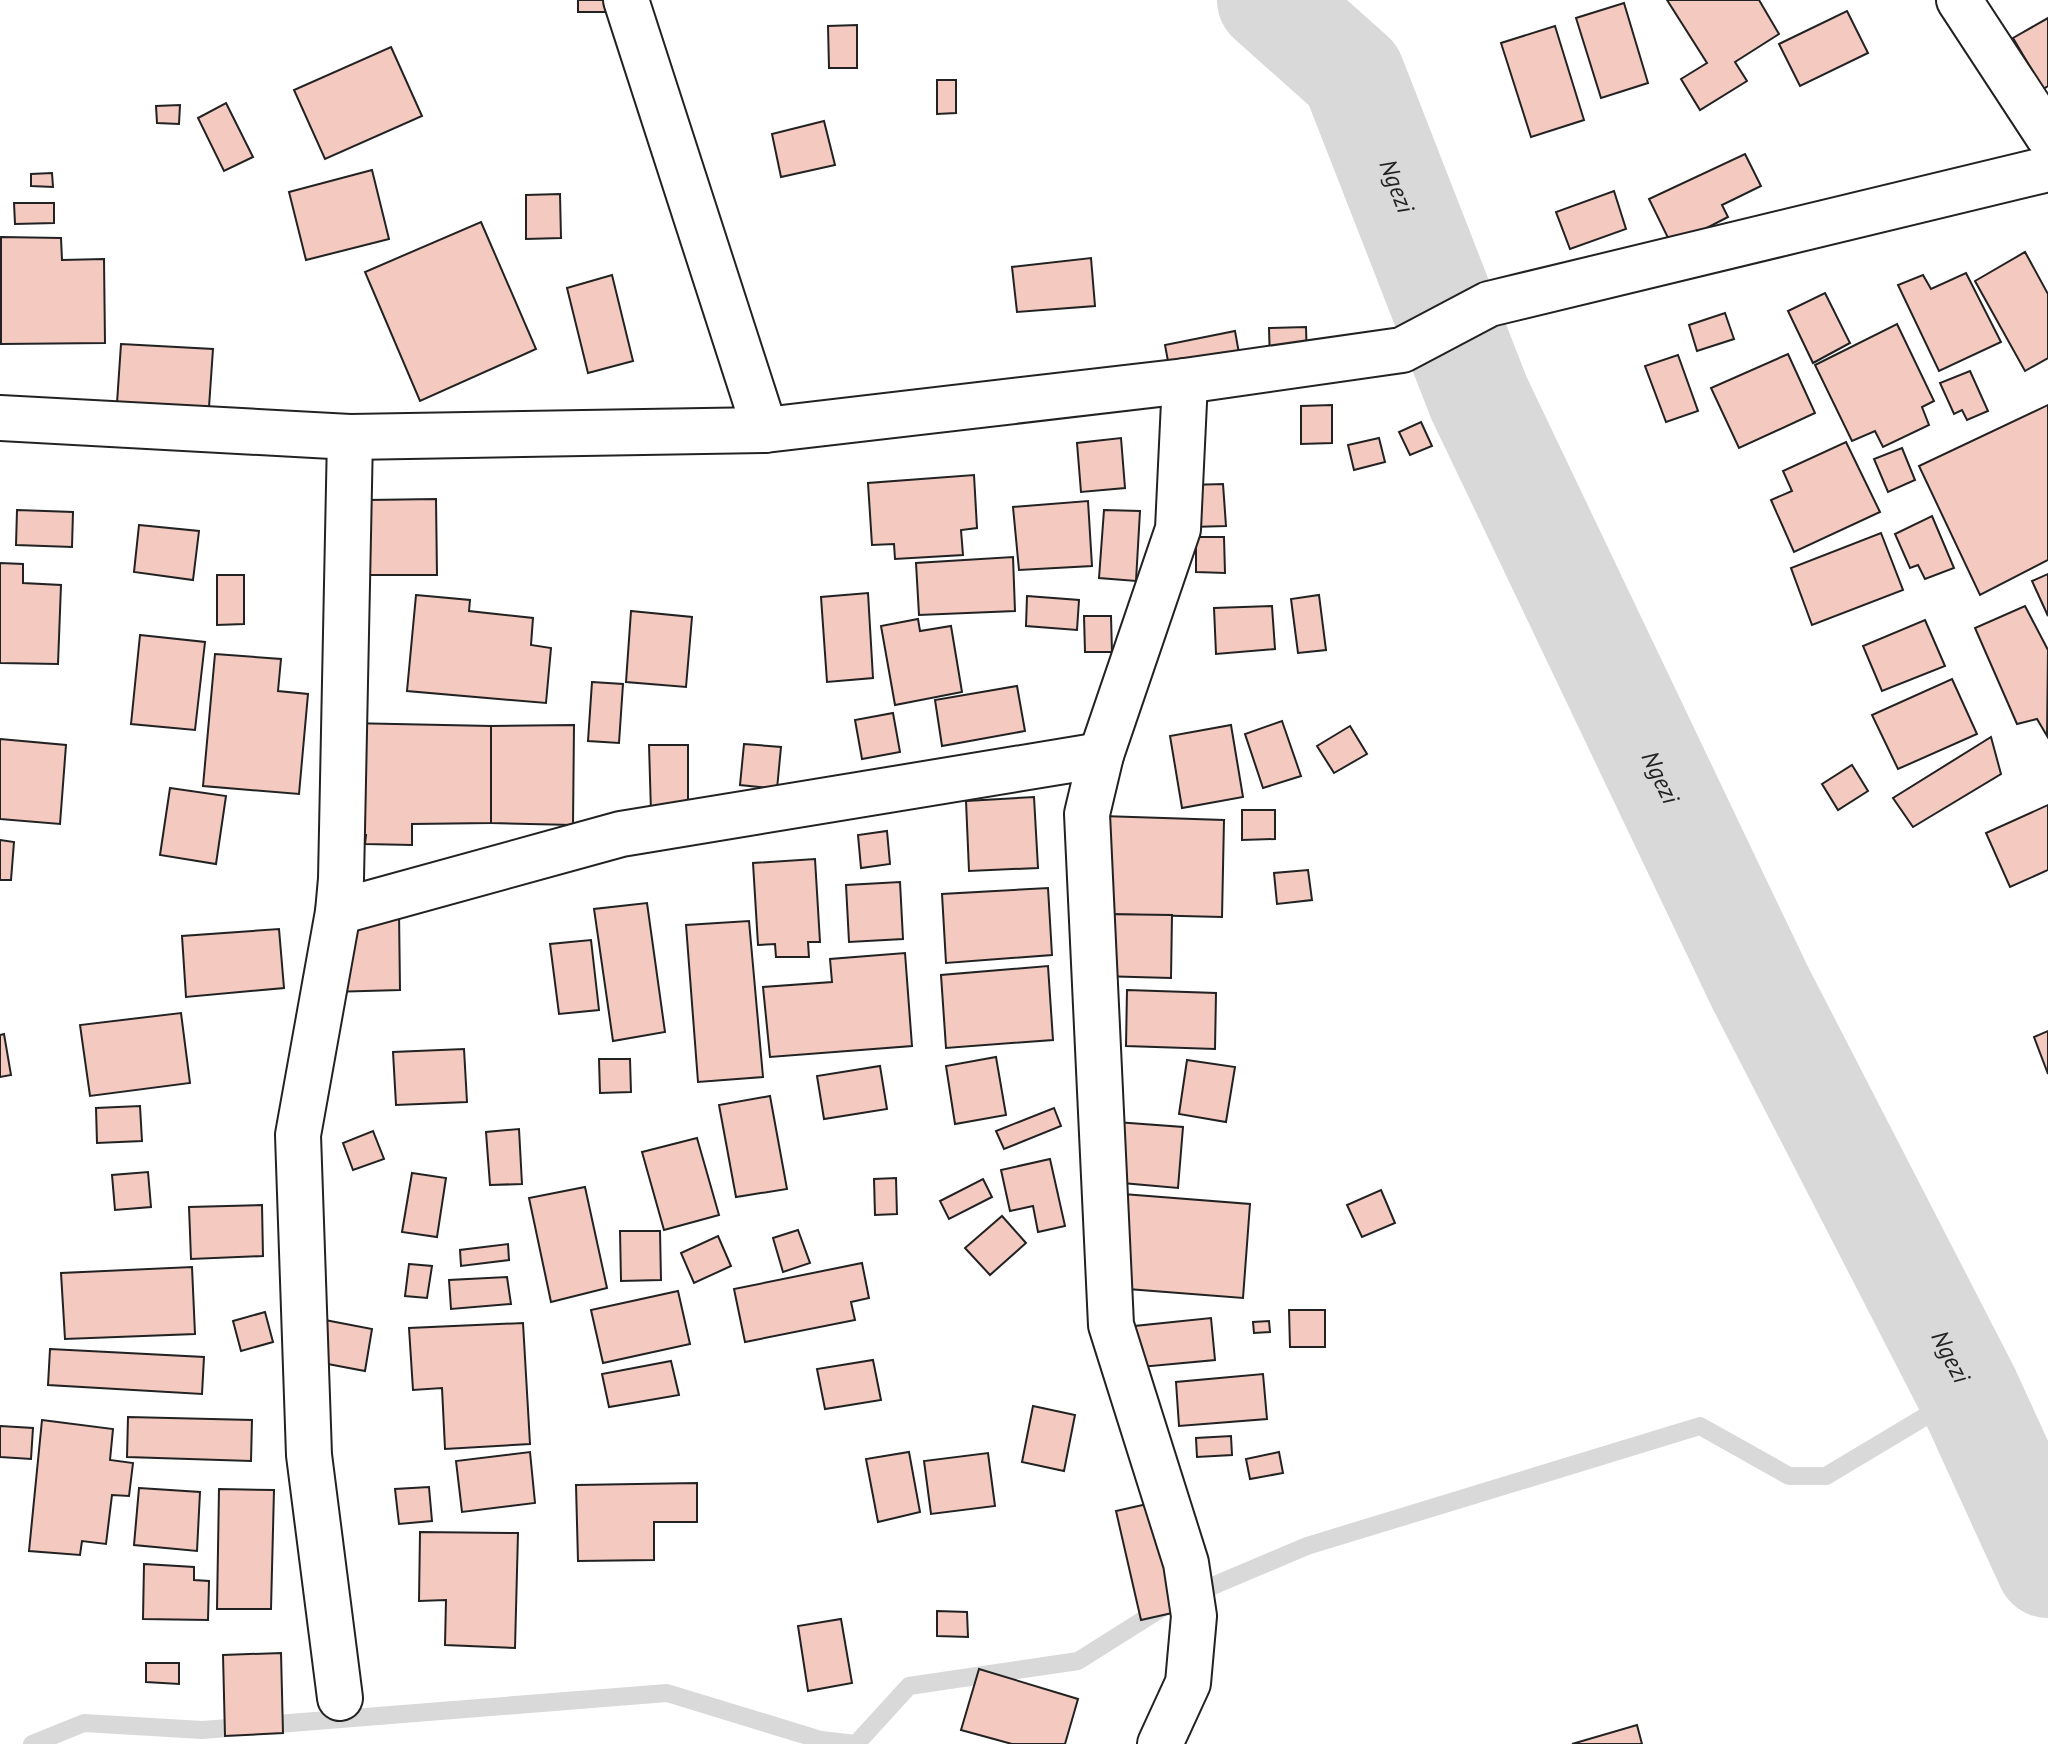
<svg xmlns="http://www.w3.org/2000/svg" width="2048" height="1744" font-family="'PT Sans',sans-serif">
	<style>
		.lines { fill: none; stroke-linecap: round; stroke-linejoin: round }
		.stream { stroke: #d9d9d9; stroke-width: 18 }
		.river { stroke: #d9d9d9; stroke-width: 104 }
		.building { fill: #f3c9c0; stroke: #222; stroke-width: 2 }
		.minor-casing { stroke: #222; stroke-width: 48 }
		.minor { stroke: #fff; stroke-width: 44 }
		.labels { text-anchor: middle; stroke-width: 6; stroke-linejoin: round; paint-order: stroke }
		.water-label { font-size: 24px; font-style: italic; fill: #222; stroke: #fff }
	</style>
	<rect width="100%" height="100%" fill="#fff"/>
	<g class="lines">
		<!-- stream -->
		<g class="stream">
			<path d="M 1189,1596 L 1307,1546 L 1700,1426 L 1789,1476 L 1826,1476 L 1968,1391"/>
			<path d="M 32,1744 L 84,1723 L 202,1730 L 667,1693 L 821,1740 L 856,1744 L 909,1686 L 1078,1661 L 1162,1608"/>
		</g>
		<!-- river -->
		<path class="river" id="s1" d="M 1269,0 L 1353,75 L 1479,398 L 1760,987 L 1968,1391 L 2048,1566"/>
	</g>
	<!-- building -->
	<g class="building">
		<rect x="578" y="0" width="31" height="12"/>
		<path d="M 1667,0 L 1759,0 L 1779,34 L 1735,62 L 1747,81 L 1700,110 L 1681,79 L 1707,63 Z"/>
		<path d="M 1624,3 L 1648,83 L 1601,98 L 1576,18 Z"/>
		<path d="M 1847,11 L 1868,53 L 1800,86 L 1779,44 Z"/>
		<path d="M 2048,18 L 2048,86 L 2043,89 L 2013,38 Z"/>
		<path d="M 857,25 L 857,68 L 829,68 L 828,26 Z"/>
		<path d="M 1555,26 L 1584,120 L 1531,137 L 1501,43 Z"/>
		<path d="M 391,47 L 422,116 L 325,159 L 294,90 Z"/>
		<path d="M 937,80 L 956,80 L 956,113 L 937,114 Z"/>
		<path d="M 226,103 L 253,157 L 224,171 L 198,118 Z"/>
		<path d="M 180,105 L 179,124 L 157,123 L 156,106 Z"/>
		<path d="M 824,121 L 835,165 L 781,177 L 772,134 Z"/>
		<path d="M 1745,154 L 1761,186 L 1722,205 L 1728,217 L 1672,246 L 1649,199 Z"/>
		<path d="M 372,170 L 389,239 L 306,260 L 289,192 Z"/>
		<path d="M 52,173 L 53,187 L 31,186 L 31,174 Z"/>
		<path d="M 1614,191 L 1626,229 L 1570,249 L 1556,212 Z"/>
		<path d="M 560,194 L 561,238 L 526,239 L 526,195 Z"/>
		<path d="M 14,203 L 54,203 L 54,223 L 15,224 Z"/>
		<path d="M 481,222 L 536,349 L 420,401 L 365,272 Z"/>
		<path d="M 1,237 L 61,238 L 62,260 L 104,259 L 105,343 L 1,344 Z"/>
		<path d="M 2025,252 L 2048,294 L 2048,358 L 2025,371 L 1975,281 Z"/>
		<path d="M 1091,258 L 1095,306 L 1017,312 L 1012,267 Z"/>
		<path d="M 1966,273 L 2001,342 L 1939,371 L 1898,285 L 1923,275 L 1931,289 Z"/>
		<path d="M 612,275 L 633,361 L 588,373 L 567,288 Z"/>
		<path d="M 1825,293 L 1850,343 L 1813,363 L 1788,311 Z"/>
		<path d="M 1725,313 L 1734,339 L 1697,351 L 1689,325 Z"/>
		<path d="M 1897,324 L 1934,401 L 1922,407 L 1929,425 L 1883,447 L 1875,431 L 1852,441 L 1815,365 Z"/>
		<path d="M 1306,327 L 1307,362 L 1270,362 L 1269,328 Z"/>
		<path d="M 1235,331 L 1242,370 L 1172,383 L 1165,345 Z"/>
		<path d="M 121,344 L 213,349 L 209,407 L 117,403 Z"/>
		<path d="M 1788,354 L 1815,413 L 1739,448 L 1711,388 Z"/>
		<path d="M 1678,355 L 1698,411 L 1666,422 L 1645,366 Z"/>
		<path d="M 1970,371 L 1988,411 L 1967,420 L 1962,410 L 1954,414 L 1940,383 Z"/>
		<path d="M 1332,405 L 1332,443 L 1301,444 L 1301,406 Z"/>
		<path d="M 2048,405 L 2048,560 L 1980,595 L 1919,466 Z"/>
		<path d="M 1421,422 L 1432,446 L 1410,455 L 1399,432 Z"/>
		<path d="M 1121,438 L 1125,488 L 1081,492 L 1077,443 Z"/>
		<path d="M 1379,438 L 1385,462 L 1354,470 L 1348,445 Z"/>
		<path d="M 1846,442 L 1880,512 L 1794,552 L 1771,500 L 1792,491 L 1783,471 Z"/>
		<path d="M 1902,448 L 1915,480 L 1888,492 L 1874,459 Z"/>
		<path d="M 974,475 L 977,528 L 961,530 L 963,555 L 895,559 L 894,544 L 872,545 L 868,483 Z"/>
		<path d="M 1223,484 L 1226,526 L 1192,527 L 1189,485 Z"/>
		<path d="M 436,499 L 437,575 L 369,575 L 368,500 Z"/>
		<path d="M 1088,501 L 1092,566 L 1019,570 L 1013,507 Z"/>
		<path d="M 17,510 L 73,512 L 72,547 L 16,545 Z"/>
		<path d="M 1104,510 L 1140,511 L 1136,581 L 1099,578 Z"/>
		<path d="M 1932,516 L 1954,568 L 1925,579 L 1918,565 L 1910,568 L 1895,534 Z"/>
		<path d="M 139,525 L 199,531 L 193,580 L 134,572 Z"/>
		<path d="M 1881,533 L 1903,590 L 1812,625 L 1791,568 Z"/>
		<path d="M 1196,537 L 1224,537 L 1225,573 L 1196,572 Z"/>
		<path d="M 1013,557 L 1015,611 L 919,615 L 916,563 Z"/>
		<path d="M 0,563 L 23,564 L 23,583 L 61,585 L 58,664 L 0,663 Z"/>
		<path d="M 2048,574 L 2048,616 L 2032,581 Z"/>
		<path d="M 217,575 L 244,575 L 244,624 L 217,625 Z"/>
		<path d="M 868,593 L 873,678 L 827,682 L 821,597 Z"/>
		<path d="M 416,595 L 470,600 L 469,611 L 533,618 L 531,645 L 551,648 L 546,703 L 407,691 Z"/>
		<path d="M 1319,595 L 1326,650 L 1298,653 L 1291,599 Z"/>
		<path d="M 1027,596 L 1079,600 L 1077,630 L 1026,626 Z"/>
		<path d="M 1272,606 L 1275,649 L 1216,654 L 1214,608 Z"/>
		<path d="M 2025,606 L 2048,650 L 2047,736 L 2037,719 L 2017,724 L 1975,628 Z"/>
		<path d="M 631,611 L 692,617 L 686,687 L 626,682 Z"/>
		<path d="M 1084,616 L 1111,616 L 1112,652 L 1085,652 Z"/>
		<path d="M 918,619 L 920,631 L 951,626 L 962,692 L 895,705 L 881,626 Z"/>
		<path d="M 1925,620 L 1945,666 L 1882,691 L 1863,646 Z"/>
		<path d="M 140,635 L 205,642 L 195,730 L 131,724 Z"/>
		<path d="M 215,654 L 281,659 L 278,691 L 308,694 L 299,794 L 203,786 Z"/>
		<path d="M 1952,679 L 1977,734 L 1898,769 L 1872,715 Z"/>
		<path d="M 592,682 L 623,684 L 619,743 L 588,741 Z"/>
		<path d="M 1017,686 L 1025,731 L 942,746 L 935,700 Z"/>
		<path d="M 893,713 L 900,752 L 862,759 L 855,720 Z"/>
		<path d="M 1282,721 L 1301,776 L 1263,788 L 1245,734 Z"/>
		<path d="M 347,723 L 491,726 L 491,823 L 412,824 L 412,845 L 365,844 L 366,835 L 347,835 Z"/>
		<path d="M 574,725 L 573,825 L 491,823 L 491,726 Z"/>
		<path d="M 1231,725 L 1243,797 L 1182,808 L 1170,736 Z"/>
		<path d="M 1350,726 L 1367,754 L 1334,773 L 1317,746 Z"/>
		<path d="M 1991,737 L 2001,774 L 1913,827 L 1893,798 Z"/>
		<path d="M 0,739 L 66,745 L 60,824 L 0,819 Z"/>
		<path d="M 744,744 L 781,747 L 777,789 L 740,785 Z"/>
		<path d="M 649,745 L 688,745 L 688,812 L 651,812 Z"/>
		<path d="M 1852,765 L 1868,791 L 1838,810 L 1822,784 Z"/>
		<path d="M 170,788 L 226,796 L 216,864 L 160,855 Z"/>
		<path d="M 1034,797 L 1038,868 L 969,871 L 966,801 Z"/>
		<path d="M 2048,805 L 2048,870 L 2010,887 L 1986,833 Z"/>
		<path d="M 1242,810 L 1275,810 L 1275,839 L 1242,840 Z"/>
		<path d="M 1102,816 L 1224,820 L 1222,917 L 1099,914 Z"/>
		<path d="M 887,831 L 890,864 L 861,868 L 858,835 Z"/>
		<path d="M 0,840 L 14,842 L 11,880 L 0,880 Z"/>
		<path d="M 815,859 L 820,942 L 808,942 L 809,957 L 776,957 L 775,944 L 758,945 L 753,863 Z"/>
		<path d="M 1308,870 L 1312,900 L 1277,904 L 1274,873 Z"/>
		<path d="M 900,882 L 903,939 L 849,942 L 846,885 Z"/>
		<path d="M 1048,888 L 1052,955 L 946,963 L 942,894 Z"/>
		<path d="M 647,903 L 665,1032 L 613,1041 L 594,909 Z"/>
		<path d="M 399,911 L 400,990 L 330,992 L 329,912 Z"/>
		<path d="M 1099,914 L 1172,915 L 1171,978 L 1098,976 Z"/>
		<path d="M 749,921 L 763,1077 L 698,1082 L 686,925 Z"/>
		<path d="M 279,929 L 284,988 L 186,997 L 182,936 Z"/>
		<path d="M 591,940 L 599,1010 L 559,1014 L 550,944 Z"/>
		<path d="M 905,953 L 912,1046 L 770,1057 L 763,987 L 832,982 L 830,959 Z"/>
		<path d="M 1048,966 L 1053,1040 L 946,1048 L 941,975 Z"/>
		<path d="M 1127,990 L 1216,993 L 1215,1049 L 1126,1046 Z"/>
		<path d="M 181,1013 L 190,1083 L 90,1096 L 80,1025 Z"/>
		<path d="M 2048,1031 L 2048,1074 L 2034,1037 Z"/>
		<path d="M 4,1034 L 11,1075 L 0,1077 L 0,1035 Z"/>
		<path d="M 464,1049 L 467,1102 L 396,1105 L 393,1052 Z"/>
		<path d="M 996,1057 L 1006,1115 L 955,1124 L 946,1066 Z"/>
		<path d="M 599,1059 L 630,1059 L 631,1092 L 600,1093 Z"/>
		<path d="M 1187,1060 L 1235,1067 L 1226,1122 L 1179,1114 Z"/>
		<path d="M 880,1066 L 887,1109 L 824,1119 L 817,1076 Z"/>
		<path d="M 770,1096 L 787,1189 L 736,1197 L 719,1105 Z"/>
		<path d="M 140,1106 L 142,1141 L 97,1143 L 96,1108 Z"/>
		<path d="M 1054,1108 L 1061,1126 L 1004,1149 L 996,1131 Z"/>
		<path d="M 1116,1122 L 1183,1127 L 1178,1188 L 1111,1182 Z"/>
		<path d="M 519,1129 L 522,1184 L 490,1185 L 486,1132 Z"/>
		<path d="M 373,1131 L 384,1159 L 353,1170 L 343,1143 Z"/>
		<path d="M 697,1138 L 719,1215 L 664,1230 L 642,1152 Z"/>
		<path d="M 1050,1159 L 1065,1226 L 1038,1232 L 1033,1206 L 1010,1211 L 1001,1170 Z"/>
		<path d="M 148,1172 L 151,1207 L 115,1210 L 112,1175 Z"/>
		<path d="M 412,1173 L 446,1178 L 437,1237 L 402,1232 Z"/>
		<path d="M 896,1178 L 897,1214 L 875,1215 L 874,1179 Z"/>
		<path d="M 983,1179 L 992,1197 L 949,1219 L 940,1201 Z"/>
		<path d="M 585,1187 L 607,1288 L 551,1302 L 529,1198 Z"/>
		<path d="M 1381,1190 L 1395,1223 L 1362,1237 L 1347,1205 Z"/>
		<path d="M 1123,1194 L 1250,1204 L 1243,1298 L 1115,1288 Z"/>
		<path d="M 262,1205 L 263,1256 L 191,1259 L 189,1207 Z"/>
		<path d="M 1002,1216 L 1026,1243 L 990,1275 L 965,1248 Z"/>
		<path d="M 798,1230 L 810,1263 L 783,1272 L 773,1238 Z"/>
		<path d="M 620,1231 L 660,1231 L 661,1280 L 621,1281 Z"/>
		<path d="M 718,1236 L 731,1266 L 694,1283 L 681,1253 Z"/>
		<path d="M 508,1244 L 509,1260 L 461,1266 L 460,1250 Z"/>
		<path d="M 862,1263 L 869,1298 L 851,1302 L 855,1320 L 745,1342 L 734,1289 Z"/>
		<path d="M 409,1264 L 432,1266 L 427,1298 L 405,1296 Z"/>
		<path d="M 192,1267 L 195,1334 L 65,1339 L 61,1273 Z"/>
		<path d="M 507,1277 L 511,1304 L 451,1309 L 449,1280 Z"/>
		<path d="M 678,1291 L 690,1344 L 603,1363 L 591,1310 Z"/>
		<path d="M 1289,1310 L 1325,1310 L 1325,1347 L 1290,1347 Z"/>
		<path d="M 265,1312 L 273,1342 L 241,1351 L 233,1321 Z"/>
		<path d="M 1211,1318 L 1215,1360 L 1130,1368 L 1125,1327 Z"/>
		<path d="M 325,1320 L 372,1329 L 365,1371 L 317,1362 Z"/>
		<path d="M 1269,1321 L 1270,1332 L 1254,1333 L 1253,1322 Z"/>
		<path d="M 523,1323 L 530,1444 L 445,1449 L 442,1388 L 413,1390 L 409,1328 Z"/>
		<path d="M 50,1349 L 204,1357 L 202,1394 L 48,1385 Z"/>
		<path d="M 873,1360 L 881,1400 L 825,1409 L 817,1369 Z"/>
		<path d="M 671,1361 L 679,1395 L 609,1407 L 602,1374 Z"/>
		<path d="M 1263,1374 L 1267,1419 L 1179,1426 L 1176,1382 Z"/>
		<path d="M 1033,1406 L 1075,1415 L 1064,1471 L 1022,1462 Z"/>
		<path d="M 128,1417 L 252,1420 L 251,1461 L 127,1457 Z"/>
		<path d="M 42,1420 L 113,1429 L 110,1460 L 133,1463 L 129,1496 L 112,1495 L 106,1544 L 82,1541 L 80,1555 L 29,1551 Z"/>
		<path d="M 0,1426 L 33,1428 L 31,1459 L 0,1457 Z"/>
		<path d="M 1231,1436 L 1232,1455 L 1197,1457 L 1196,1438 Z"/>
		<path d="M 530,1452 L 535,1503 L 462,1512 L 456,1461 Z"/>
		<path d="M 909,1452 L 920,1512 L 878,1522 L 866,1459 Z"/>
		<path d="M 1279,1452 L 1283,1473 L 1250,1479 L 1246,1459 Z"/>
		<path d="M 988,1453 L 995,1506 L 931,1514 L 924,1461 Z"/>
		<path d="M 697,1483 L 697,1522 L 654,1522 L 654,1560 L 578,1561 L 576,1485 Z"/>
		<path d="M 429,1487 L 432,1521 L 399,1524 L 395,1489 Z"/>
		<path d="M 139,1488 L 200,1492 L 197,1551 L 134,1545 Z"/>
		<path d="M 219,1489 L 274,1490 L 271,1609 L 217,1609 Z"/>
		<path d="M 1165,1500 L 1190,1609 L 1141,1620 L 1116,1511 Z"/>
		<path d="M 420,1532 L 518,1533 L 515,1648 L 445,1645 L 446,1600 L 419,1601 Z"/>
		<path d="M 144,1564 L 194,1567 L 194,1580 L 209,1581 L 208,1620 L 143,1619 Z"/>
		<path d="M 937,1611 L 967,1612 L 968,1637 L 937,1636 Z"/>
		<path d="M 841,1619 L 852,1683 L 808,1691 L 798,1626 Z"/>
		<path d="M 281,1653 L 283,1733 L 225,1736 L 223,1655 Z"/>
		<path d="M 146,1663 L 179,1663 L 179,1684 L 146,1682 Z"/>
		<path d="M 979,1669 L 1078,1699 L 1065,1744 L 1012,1744 L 961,1730 Z"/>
		<path d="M 1637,1725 L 1642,1744 L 1572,1744 Z"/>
	</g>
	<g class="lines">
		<!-- minor casing -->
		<g class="minor-casing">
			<g id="minor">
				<path d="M 626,0 L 765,430"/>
				<path d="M 1959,0 L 2048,136"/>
				<path d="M 0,418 L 350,437 L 765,430 L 1185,381 L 1402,350 L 1489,304 L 2048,169"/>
				<path d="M 338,912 L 621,834 L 1101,755"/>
				<path d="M 340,1698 L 309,1455 L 298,1135 L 338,912 L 341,879 L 350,437"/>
				<path d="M 1160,1744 L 1188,1683 L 1194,1616 L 1186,1563 L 1111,1325 L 1087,814 L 1101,755 L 1178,529 L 1185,381"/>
			</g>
		</g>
		<!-- minor -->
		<use href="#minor" class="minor"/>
	</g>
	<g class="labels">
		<!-- water labels -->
		<g class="water-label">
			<text dy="8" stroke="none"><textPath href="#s1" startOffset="232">Ngezi</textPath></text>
			<text dy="8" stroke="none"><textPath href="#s1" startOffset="880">Ngezi</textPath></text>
			<text dy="8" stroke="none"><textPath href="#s1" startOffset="1528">Ngezi</textPath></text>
		</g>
	</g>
</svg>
